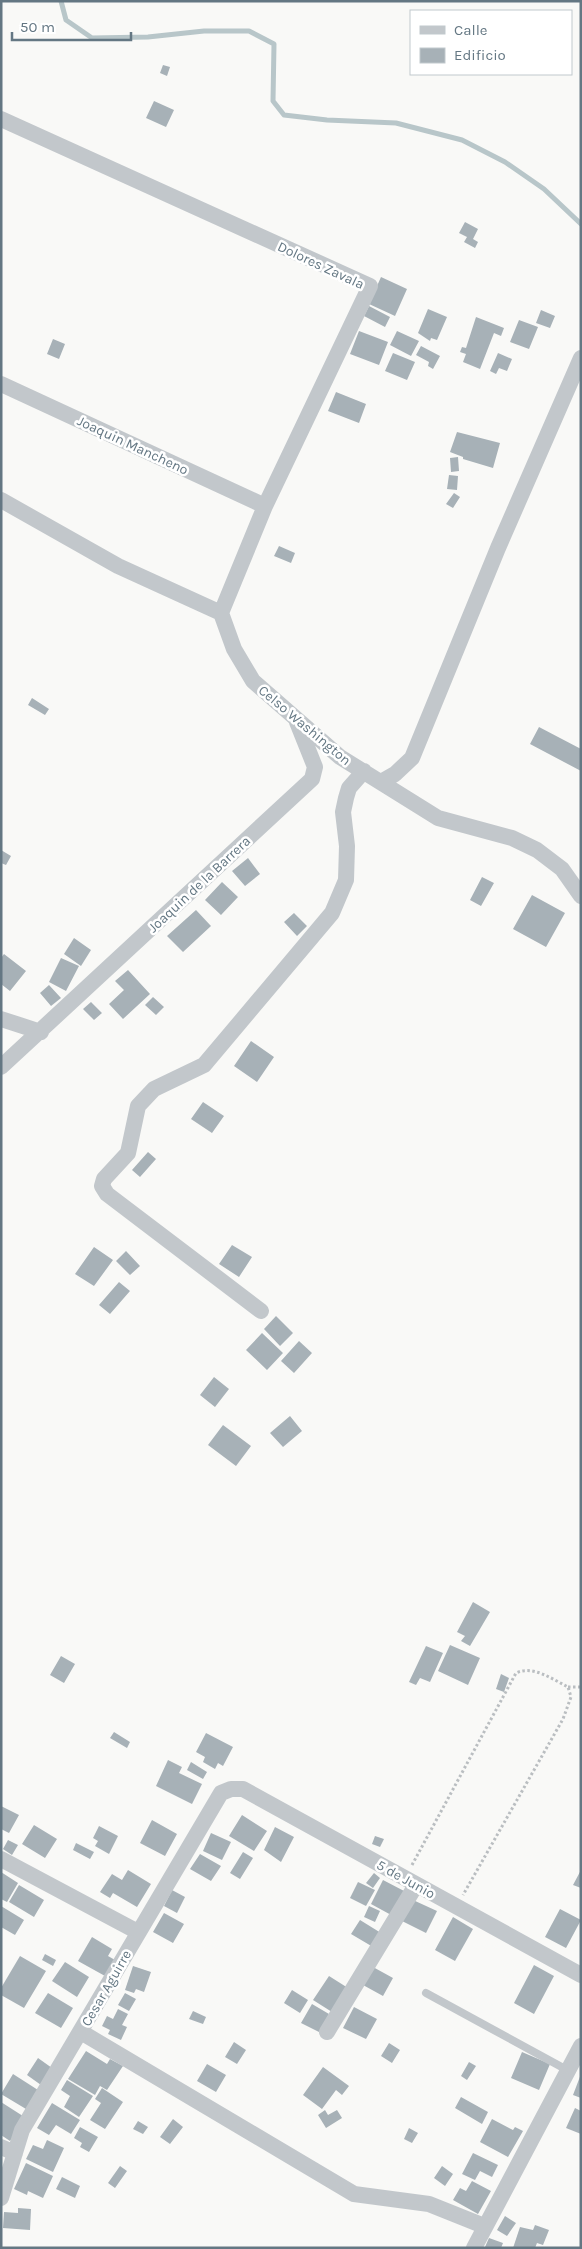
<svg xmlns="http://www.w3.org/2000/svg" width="582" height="2249" viewBox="0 0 582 2249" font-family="Karla,sans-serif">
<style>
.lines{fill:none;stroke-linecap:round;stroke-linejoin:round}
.stream{stroke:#b8c6c9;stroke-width:5}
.building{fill:#a7b1b7}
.path{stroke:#babec1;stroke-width:3;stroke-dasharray:2.5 2.5;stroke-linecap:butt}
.lane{stroke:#c2c7cb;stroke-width:8}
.street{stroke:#c2c7cb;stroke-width:16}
.labels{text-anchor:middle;stroke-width:5;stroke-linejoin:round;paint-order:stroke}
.street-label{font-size:14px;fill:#647783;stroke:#fff}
</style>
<rect width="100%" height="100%" fill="#f9f9f7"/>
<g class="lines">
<path class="stream" d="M61 1 66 20 92 38 148 37 204 31H249L274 44 273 101 284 115 327 120 396 123 462 140 505 162 544 189 581 224"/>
</g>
<path class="building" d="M163 65 170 67 167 76 160 73Z
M154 101 174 110 166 127 146 118Z
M465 222 478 229 473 239 478 242 475 248 464 242 467 237 459 233Z
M381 277 407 289 395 316 369 304Z
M369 306 390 317 385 327 364 316Z
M428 309 447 317 437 340 431 338 430 341 418 333Z
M541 310 555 316 550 328 536 323Z
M476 317 504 328 501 336 494 333 480 369 463 362 466 354 460 352 462 347 466 348Z
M519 320 538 327 529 349 510 342Z
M359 331 388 342 379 365 350 354Z
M397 331 419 341 411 356 390 345Z
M53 339 65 344 59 359 47 354Z
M421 346 440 356 433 369 428 366 429 362 416 355Z
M393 353 415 362 407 380 385 371Z
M498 353 512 359 507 371 499 368 496 374 490 371Z
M336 392 366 404 359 423 328 411Z
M457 432 500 443 493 468 463 459V457L450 452Z
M458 457 459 471 451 472 450 458Z
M449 475 458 476 457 490 447 489Z
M454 493 460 497 453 508 446 504Z
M279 546 295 553 291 563 274 556Z
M32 698 49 709 45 715 28 705Z
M539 727 581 749V771L530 744Z
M1 850 11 856 6 865 1 863Z
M248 858 260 874 245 886 232 871Z
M482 877 494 883 481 906 470 900Z
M222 882 238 897 221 915 205 900Z
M532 895 565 913 546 947 513 929Z
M196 910 211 926 183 952 167 936Z
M294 913 307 926 297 936 284 922Z
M74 938 91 950 81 966 64 954Z
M4 954 26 971 10 991 1 984V958Z
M61 958 79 966 66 991 49 982Z
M128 970 150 994 123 1019 109 1004 124 990 115 981Z
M49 985 61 998 51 1006 40 993Z
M153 997 164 1007 156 1015 145 1005Z
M91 1002 102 1013 94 1020 83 1009Z
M251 1041 274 1057 257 1082 234 1066Z
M203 1102 224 1116 212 1133 191 1119Z
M148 1152 156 1159 140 1177 132 1170Z
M232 1245 252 1257 239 1277 219 1264Z
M94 1247 113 1260 94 1286 75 1274Z
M126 1251 140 1266 130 1275 116 1261Z
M119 1282 130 1291 110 1314 99 1305Z
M276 1316 293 1333 280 1346 264 1329Z
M262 1333 283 1353 267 1370 246 1350Z
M299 1341 312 1353 294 1373 281 1361Z
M214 1377 229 1389 215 1407 200 1395Z
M290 1416 302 1431 283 1447 270 1433Z
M223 1425 251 1446 236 1466 208 1445Z
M473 1602 490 1612 470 1646 461 1641 465 1636 457 1632Z
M450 1645 480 1658 468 1685 438 1671Z
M426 1646 443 1653 430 1682 420 1678 416 1685 409 1682Z
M61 1656 75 1664 64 1683 50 1675Z
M501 1674 509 1678 504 1692 496 1689Z
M114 1732 130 1742 127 1748 110 1738Z
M206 1733 233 1747 223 1766 218 1763 215 1769 203 1762 205 1757 196 1752Z
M168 1760 182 1767 179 1773 202 1784 192 1804 156 1786Z
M191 1762 207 1772 203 1779 187 1770Z
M1 1806 19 1815 9 1833 1 1829Z
M242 1815 267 1831 254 1851 229 1836Z
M152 1820 177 1834 165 1856 140 1843Z
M34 1825 57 1839 45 1858 22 1844Z
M99 1826 118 1836 109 1854 95 1846 98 1841 93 1838Z
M275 1827 294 1837 281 1862 264 1850Z
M211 1833 231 1842 222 1860 203 1851Z
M375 1836 384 1839 380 1847 372 1844Z
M8 1840 18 1845 12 1855 3 1849Z
M76 1843 94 1852 90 1859 73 1850Z
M243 1852 253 1858 240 1879 230 1873Z
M200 1854 221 1866 211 1881 190 1869Z
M128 1870 151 1884 137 1907 113 1893 110 1898 100 1892 112 1874 122 1880Z
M581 1870V1888L573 1885Z
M1 1872 18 1883 7 1902 1 1899Z
M374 1873 380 1878 373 1888 366 1883Z
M383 1880 406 1892 393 1916 371 1904Z
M358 1882 375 1890 366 1906 350 1898Z
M19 1885 44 1900 34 1917 9 1902Z
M172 1890 185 1897 177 1913 164 1906Z
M413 1900 437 1911 426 1933 402 1921Z
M1 1906 24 1920 15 1935 1 1927Z
M369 1906 380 1911 375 1922 364 1917Z
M560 1909 581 1920 566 1948 545 1937Z
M164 1913 184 1924 173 1943 153 1932Z
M453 1917 473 1929 455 1961 435 1950Z
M360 1920 381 1933 373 1947 351 1934Z
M92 1937 112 1949 108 1956 115 1960 105 1976 78 1961Z
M45 1954 56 1960 53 1966 42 1960Z
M20 1956 46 1971 24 2008 1 1995V1988Z
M65 1962 89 1977 77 1997 52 1981Z
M534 1965 554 1976 534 2014 514 2003Z
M133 1966 151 1972 144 1992 136 1989 134 1993 125 1990Z
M373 1967 393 1978 383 1996 363 1985Z
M329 1976 348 1988 332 2012 313 2000Z
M292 1990 308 2000 300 2013 284 2003Z
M48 1993 73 2008 61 2028 35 2013Z
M125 1993 136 1999 129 2011 118 2005Z
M312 2004 329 2014 319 2032 301 2023Z
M354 2007 377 2019 366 2039 343 2028Z
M118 2009 128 2014 122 2025 127 2027 121 2040 108 2034 110 2030 102 2026 107 2016 113 2019Z
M193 2011 206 2017 203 2024 189 2019Z
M234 2042 246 2050 237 2064 225 2057Z
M389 2043 400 2050 392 2063 381 2056Z
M86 2051 107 2064 110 2059 123 2066 107 2090 100 2086 95 2095 68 2079Z
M522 2052 550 2064 539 2090 511 2078Z
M38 2058 52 2068 41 2085 27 2075Z
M469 2062 476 2066 467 2080 461 2076Z
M207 2064 226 2075 216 2092 197 2081Z
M323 2067 349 2086 342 2095 336 2090 322 2109 303 2095Z
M13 2074 38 2090 26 2109 1 2094Z
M581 2074V2098L573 2095Z
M67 2080 93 2096 79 2117 64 2107 70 2096 61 2090Z
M102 2088 123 2102 105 2129 90 2120 101 2103 95 2099Z
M461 2097 488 2112 482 2124 455 2108Z
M1 2102 26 2118 10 2141 1 2135Z
M52 2103 80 2120 71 2134 56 2125 49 2135 37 2128Z
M575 2108 581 2111V2134L566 2128Z
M325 2110 328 2115 337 2110 342 2118 326 2128 318 2115Z
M173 2119 183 2127 170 2144 160 2137Z
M492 2119 513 2130 515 2127 523 2131 508 2157 480 2142Z
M138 2121 148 2127 143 2134 133 2129Z
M80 2127 98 2137 89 2152 80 2147 82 2143 74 2138Z
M409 2128 418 2133 412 2143 404 2139Z
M47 2140 64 2148 53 2172 26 2159 33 2145 43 2149Z
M473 2153 498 2165 492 2177 480 2171 475 2180 462 2174Z
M26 2163 53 2176 43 2198 28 2191 27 2195 14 2189Z
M120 2166 127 2171 115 2188 108 2183Z
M442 2166 453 2174 445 2186 434 2178Z
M62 2177 80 2186 75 2198 56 2189Z
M472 2181 491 2191 478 2214 453 2200 460 2188 466 2191Z
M18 2208 31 2209 30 2230 3 2228 4 2212 18 2213Z
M505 2216 516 2223 507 2236 497 2230Z
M535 2225 549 2230 543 2245 537 2243 535 2248H513L520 2227 533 2230Z
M489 2238 503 2243 501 2248 485 2247Z"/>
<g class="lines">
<path class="path" d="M568 1687H581
M412 1865 516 1673C533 1665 552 1679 568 1687L571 1697 563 1719 463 1895"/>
<path class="lane" d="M426 1993 569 2071"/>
<path class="street" d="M1 119 370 286 265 506 221 613
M1 384 265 506
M1 500 118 566 221 613 234 649 253 681 340 757 438 818 512 838 537 850 562 869 581 896
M381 782 395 774 412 758 498 548 581 358
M1 1019 41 1032
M1 1067 312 779 315 767 297 722
M261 1311 107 1194 102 1186 104 1179 128 1153 138 1106 154 1089 204 1065 332 913 346 880 347 846 343 812 346 798 349 788 364 771
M1 1859 138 1932
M81 2032 354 2194 429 2204 484 2226
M327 2032 416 1885
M1 2147 15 2153
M1 2198 22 2130 221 1793 231 1789H243L581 1975
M474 2248 581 2046"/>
</g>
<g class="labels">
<g class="street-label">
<text transform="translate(321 265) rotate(25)" y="5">Dolores Zavala</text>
<text transform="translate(133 445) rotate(25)" y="5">Joaquin Mancheno</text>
<text transform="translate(305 725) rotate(40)" y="5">Celso Washington</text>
<text transform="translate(199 884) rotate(-43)" y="5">Joaquin de la Barrera</text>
<text transform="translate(406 1879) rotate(29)" y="5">5 de Junio</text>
<text transform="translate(106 1988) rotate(-60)" y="5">Cesar Aguirre</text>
</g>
</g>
<rect width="582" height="2249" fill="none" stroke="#647783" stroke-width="5"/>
<rect x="410" y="10" width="162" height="65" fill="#ffffff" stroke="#c1c9cd"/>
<rect x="420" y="26" width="25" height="8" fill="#c2c7cb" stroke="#c1c9cd"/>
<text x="454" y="35" font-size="15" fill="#647783">Calle</text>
<rect x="420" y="48" width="25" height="15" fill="#a7b1b7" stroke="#c1c9cd"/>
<text x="454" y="60" font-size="15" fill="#647783">Edificio</text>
<path d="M12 32v8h119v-8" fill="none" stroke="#647783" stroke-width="2.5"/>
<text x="20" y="32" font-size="15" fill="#647783" stroke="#ffffff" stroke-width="4" paint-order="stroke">50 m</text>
</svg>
